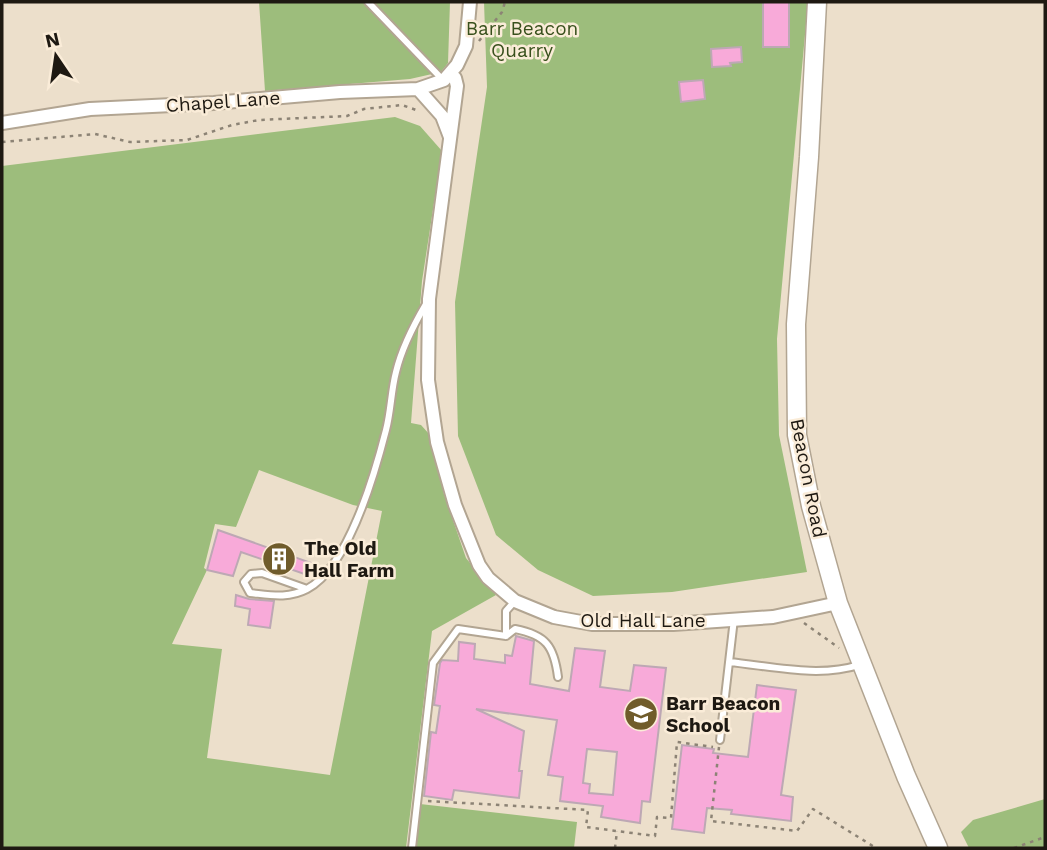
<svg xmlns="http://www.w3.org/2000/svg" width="1047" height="850" viewBox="0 0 1047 850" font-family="'Work Sans',sans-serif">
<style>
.green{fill:#9dbd7c;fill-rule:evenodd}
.building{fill:#f8aad9;stroke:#bda8b4;stroke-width:2;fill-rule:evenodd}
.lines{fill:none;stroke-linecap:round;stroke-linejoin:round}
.lane-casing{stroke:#b2a592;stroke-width:10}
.street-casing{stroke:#b2a592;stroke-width:16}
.secondary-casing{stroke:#b2a592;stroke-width:21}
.path{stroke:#8c8375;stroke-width:2.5;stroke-dasharray:3.5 5;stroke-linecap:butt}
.lane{stroke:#fff;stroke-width:6}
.street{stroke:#fff;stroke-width:12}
.secondary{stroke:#fff;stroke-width:18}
.labels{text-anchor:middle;stroke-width:5;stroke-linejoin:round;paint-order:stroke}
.park-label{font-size:19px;fill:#38501c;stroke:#faecd8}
.street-label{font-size:19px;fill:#1e1912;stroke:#faecd8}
.poi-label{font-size:19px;font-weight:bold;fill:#1e1912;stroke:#faecd8;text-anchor:start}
</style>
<rect width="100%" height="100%" fill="#ecdfcb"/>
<path class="green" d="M259 2H450L448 63 441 72 410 79 265 91Z
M484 2H808L777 339 779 435 807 572 672 592 593 596 538 570 496 535 458 436 455 302 487 87Z
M395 117 420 126 442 151 422 281 411 423 421 425 430 435 444 494 466 558 496 595 432 631 406 848H2V166ZM259 470 353 505 382 511 330 775 207 758 222 649 172 644 207 570 204 568 215 524 236 527Z
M1045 799V848H969L961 832 973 820Z
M420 804 577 822 574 848H415Z"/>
<path class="building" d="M763 2H789V47H763Z
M741 47 742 62 730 63 731 66 712 67 711 49Z
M703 80 705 99 681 102 679 82Z
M218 530 317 565 313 577 241 552 233 576 207 570Z
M236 595 249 599 274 601 270 628 248 625 250 609 235 606Z
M516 636 534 641 530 684 569 691 575 648 605 651 600 687 630 691 634 665 666 668 650 802 642 801 640 823 601 817 603 806 560 801 563 777 548 775 557 720 476 709 524 731 519 771H522L519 798 454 790 452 800 424 796 431 732 436 733 440 706 434 705 440 663 442 660 458 661 459 642 475 644 474 659 505 663V655L512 656ZM587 749 617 752 613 795 589 793 590 784 583 783Z
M757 685 796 690 781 795 793 797 791 821 731 814 732 810 707 808 704 833 672 829 682 745 714 749 713 753 748 757Z"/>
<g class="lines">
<g class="lane-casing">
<path id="lane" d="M368 2 442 79
M307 589 262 573 251 574 244 582 250 593C270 595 288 599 307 589 348 568 375 473 386 430 391 411 391 391 396 372 402 347 413 326 426 304
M506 636 515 629C546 635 554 646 558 677
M729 662C771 666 818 678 859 665
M720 740 734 619
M412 848 433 663 458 629 506 636V611L515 601"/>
</g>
<g class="street-casing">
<path id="street" d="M450 74 455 78 457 86 429 299 428 380 437 442 455 505 479 565 488 578 515 601 554 617 592 624H673L773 617 838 603
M418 89 442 116 450 137
M2 123 90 109 214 103 340 92 418 89 444 80 457 65 466 46 470 2"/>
</g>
<g class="secondary-casing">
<path id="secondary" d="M817 2 809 157 796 324 797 435 811 506 838 603 906 776 938 848"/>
</g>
<path class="path" d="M479 41 502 12 505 2
M2 142 95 134 130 142 187 140 232 125 259 120 347 116 364 109 402 105 419 111
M804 623 839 648
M719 747 711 821 797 831 813 809 876 848
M428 801 588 810 586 827 655 836 657 817 671 818 677 742 713 747
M615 848 617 831
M1014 848 1045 837"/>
<use href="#lane" class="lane"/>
<use href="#street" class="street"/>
<use href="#secondary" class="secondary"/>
</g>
<defs>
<g id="building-disc" transform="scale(1.75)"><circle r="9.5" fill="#705c2b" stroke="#faecd8"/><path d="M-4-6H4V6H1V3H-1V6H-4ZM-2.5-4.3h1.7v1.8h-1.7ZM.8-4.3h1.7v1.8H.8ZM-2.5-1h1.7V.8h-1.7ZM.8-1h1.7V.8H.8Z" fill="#fff"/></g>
<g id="school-disc" transform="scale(1.75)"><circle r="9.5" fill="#705c2b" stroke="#faecd8"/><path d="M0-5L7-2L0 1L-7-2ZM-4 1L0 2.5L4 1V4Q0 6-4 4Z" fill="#fff"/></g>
</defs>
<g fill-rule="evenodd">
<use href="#building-disc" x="279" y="559"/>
<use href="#school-disc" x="641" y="714"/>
</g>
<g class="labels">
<g class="park-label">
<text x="522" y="35">Barr Beacon<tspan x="522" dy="22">Quarry</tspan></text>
</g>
<g class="street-label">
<text transform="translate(223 101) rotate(-4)" y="7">Chapel Lane</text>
<text transform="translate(809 478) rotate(79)" y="7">Beacon Road</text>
<text x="643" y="627">Old Hall Lane</text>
</g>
<g class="poi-label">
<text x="304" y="555">The Old<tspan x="304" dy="22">Hall Farm</tspan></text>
<text x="666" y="710">Barr Beacon<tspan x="666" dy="22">School</tspan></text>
</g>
</g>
<rect width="1047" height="850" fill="none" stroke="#1e1912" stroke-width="7"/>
<g transform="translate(56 56) rotate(347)" stroke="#faecd8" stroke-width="5" paint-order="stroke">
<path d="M0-5L12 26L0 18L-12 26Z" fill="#1e1912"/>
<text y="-10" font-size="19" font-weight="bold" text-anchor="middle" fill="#1e1912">N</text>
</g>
</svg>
